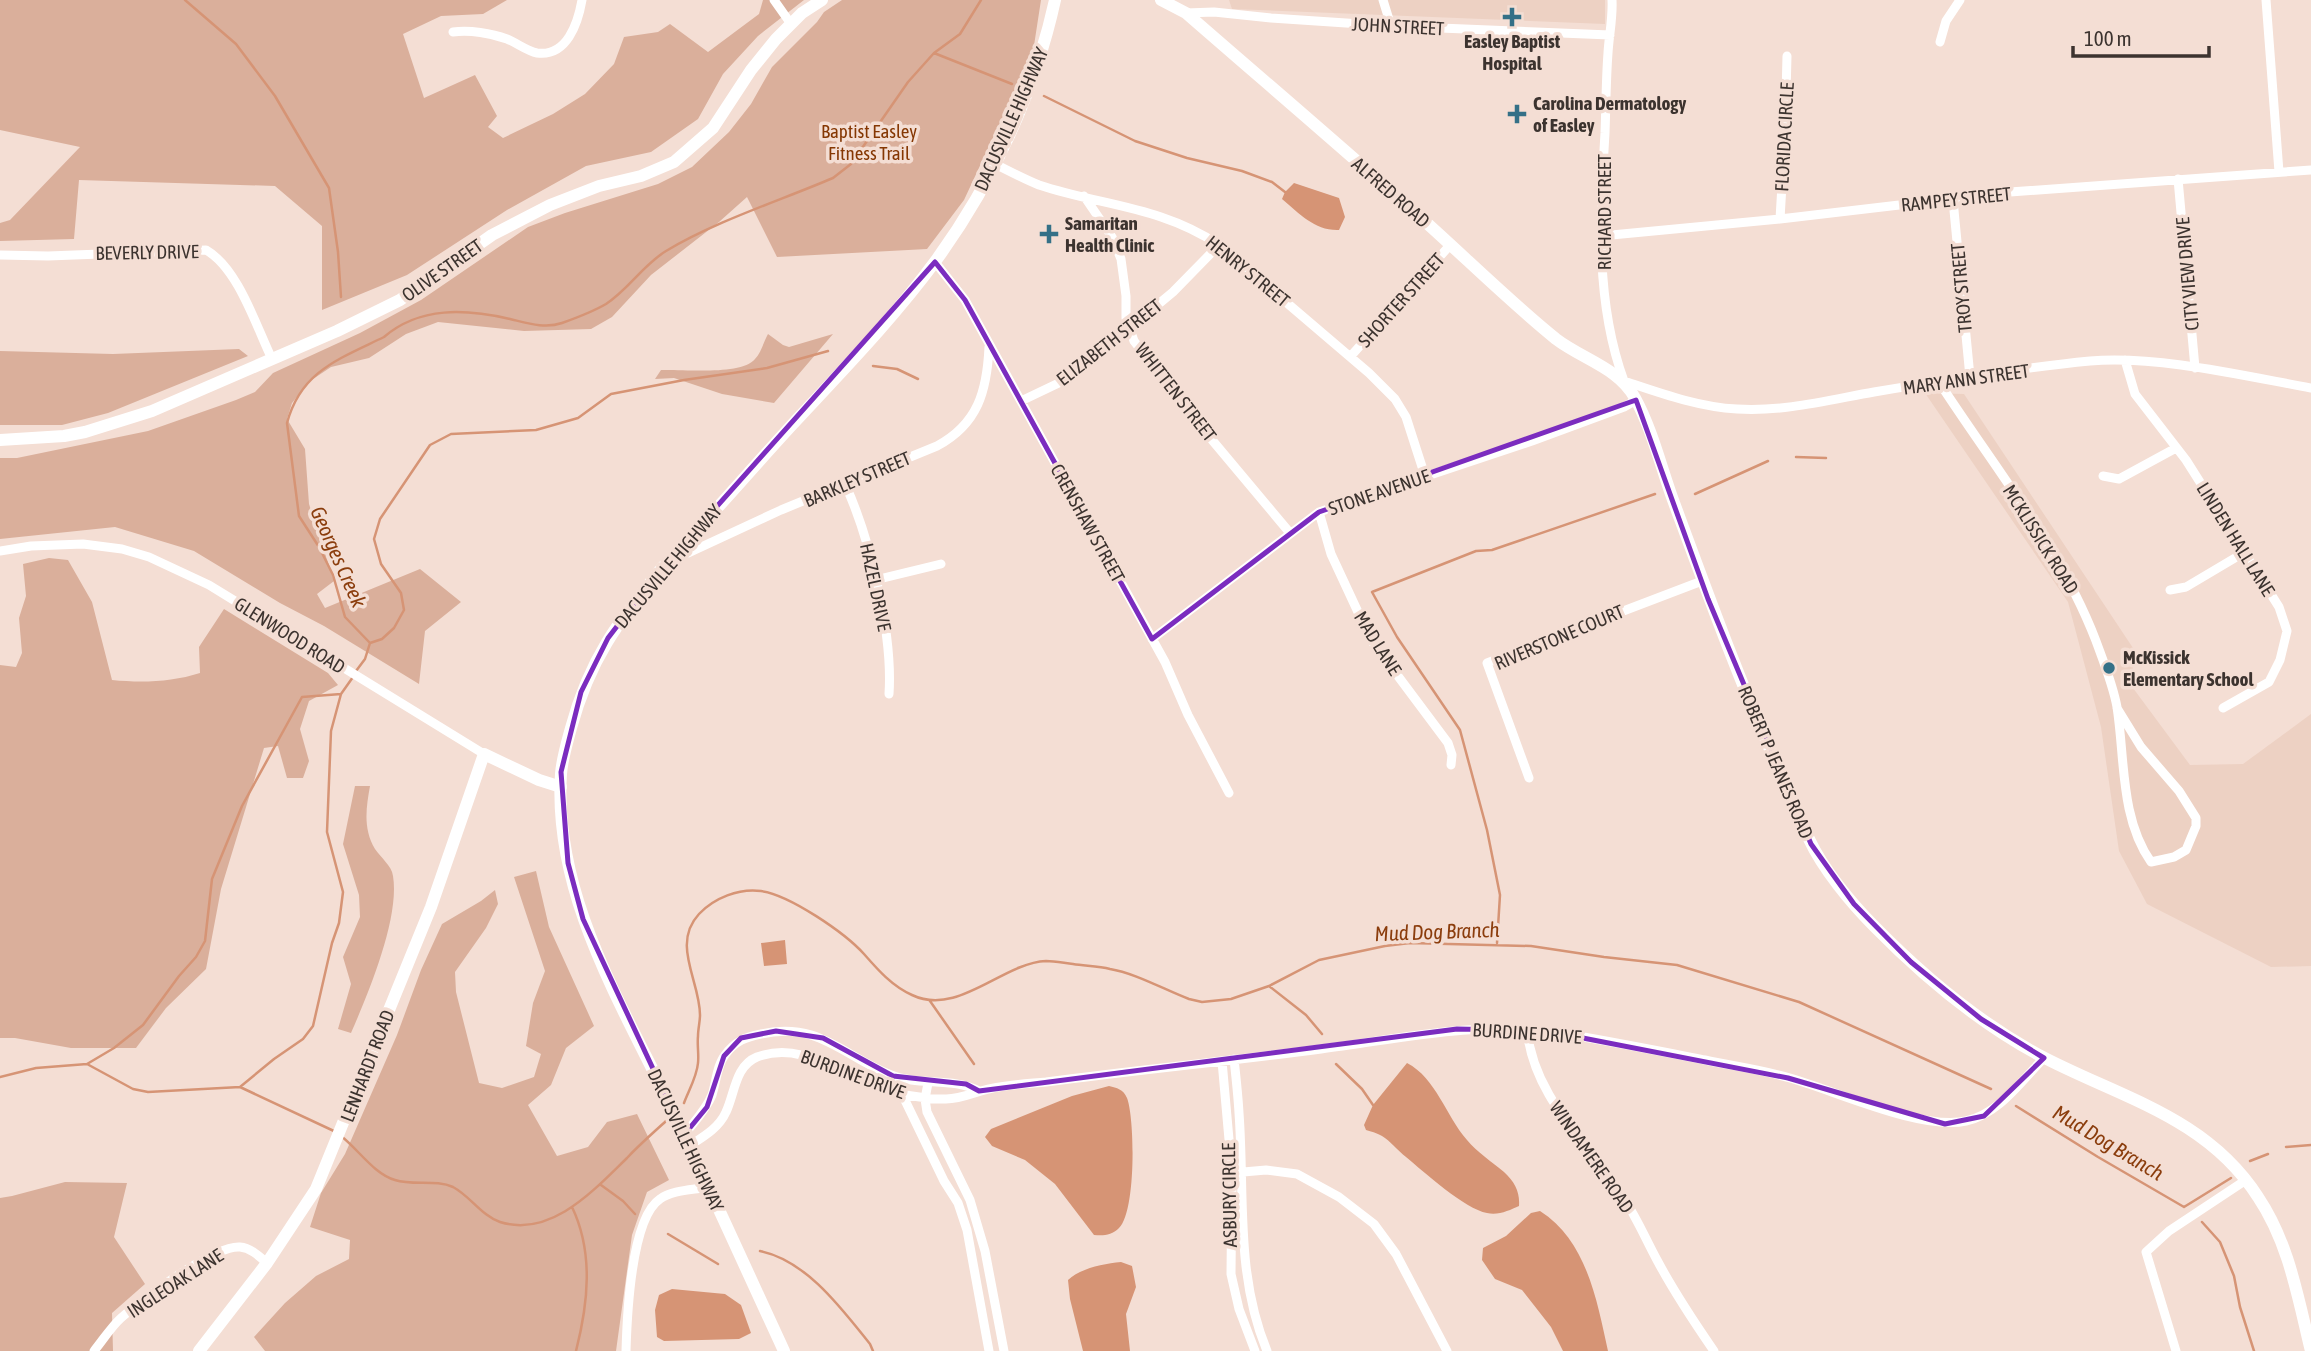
<svg xmlns="http://www.w3.org/2000/svg" width="2311" height="1351" viewBox="0 0 2311 1351" font-family="'Asap Condensed',sans-serif">
<style>
.built{fill:#edd1c3}
.green{fill:#daaf9b}
.water{fill:#d69475}
.lines{fill:none;stroke-linecap:round;stroke-linejoin:round}
.stream{stroke:#d69475;stroke-width:2.5}
.minor{stroke:#fff;stroke-width:9}
.tertiary{stroke:#fff;stroke-width:12}
.secondary{stroke:#fff;stroke-width:12}
.marked{fill:none;stroke:#7b2cbf;stroke-width:5;stroke-linejoin:round}
.poi-dot{fill:#347087;stroke:#f4ded4;stroke-width:2.5}
.labels{text-anchor:middle;stroke-width:7;stroke-linejoin:round;paint-order:stroke}
.street-label{font-size:19px;fill:#3c332f;stroke:#f4ded4}
.poi-label{font-size:19px;font-weight:bold;fill:#3c332f;stroke:#f4ded4;text-anchor:start}
.park-label{font-size:19px;fill:#853703;stroke:#f4ded4}
.water-label{font-size:21px;font-style:italic;fill:#8b3d0d;stroke:#f4ded4}
</style>
<rect width="100%" height="100%" fill="#f4ded4"/>
<path class="built" d="M1229 0H1605V24L1232 9Z
M1925 393 1964 394 2133 648V688L2190 765 2243 764 2311 714V966L2271 967 2147 904 2119 851 2101 727 2068 602Z"/>
<path class="green" d="M0 0H507L483 14 441 16 403 34 424 98 475 75 497 116 488 127 503 138 553 114 585 94 614 64 624 37 658 32 670 24 708 52 759 14 763 0H804L758 36 723 74 698 119 651 152 586 166 507 210 407 275 322 310V226L275 186 79 180 74 239 0 241V223L10 220 80 147 0 130Z
M842 0H1041L1033 52 964 200 927 249 777 257 747 197 719 222 651 275 612 317 591 329 524 331 438 322 406 334 369 358 331 367 310 381 292 403 287 419 305 449 309 504 334 581 317 594 325 608 420 569 461 602 425 631 419 684 324 626 280 603 194 551 115 527 0 539V458H17L148 431 236 400 255 392 273 373 360 333 421 300 528 227 565 213 658 184 692 167 729 132 751 104 772 67 817 22 824 12Z
M768 334 783 345 789 347 833 334 774 403 722 394 674 378 655 379 661 370C682 369 741 376 755 359 761 353 764 341 768 334Z
M239 349 248 356 108 413 62 425H0V351L113 354Z
M49 558 68 560 92 602 112 680C142 683 172 682 200 673L199 647 224 609 328 673 338 685 309 701 300 729 309 761 303 778H287L278 746 264 748 221 889 206 969 166 1008 136 1048H71L15 1038H0V665L16 667 22 653 19 618 26 596 23 564Z
M355 786H370C366 808 363 829 375 849 381 858 392 866 393 876 400 918 368 994 351 1033L338 1029 351 984 343 957 360 917 359 895 343 844Z
M536 871 549 927 594 1026 566 1048 551 1085 528 1105 557 1156 588 1147 607 1122 637 1114 669 1180 647 1192 632 1235 616 1351H265L254 1337 285 1303 316 1276 349 1259 350 1240 310 1227 321 1193 345 1154 397 1035 421 970 442 924 481 901 495 890 498 904 486 928 455 972 456 992 479 1083 502 1088 534 1077 541 1054 526 1046 533 1003 545 971 514 877Z
M65 1182 127 1183 114 1237 145 1284 112 1313 113 1351H0V1198L12 1196Z"/>
<path class="water" d="M1294 183 1339 198 1345 217 1339 230C1315 231 1300 214 1282 199L1285 192Z
M785 940 787 964 764 966 761 943Z
M1407 1063C1436 1078 1446 1116 1467 1140 1477 1152 1492 1162 1504 1172 1515 1182 1520 1192 1519 1206 1510 1210 1498 1216 1487 1213 1465 1209 1424 1172 1406 1157 1389 1143 1389 1136 1366 1130L1364 1125 1373 1105Z
M1109 1086C1117 1088 1123 1089 1127 1098 1135 1119 1136 1212 1119 1228 1112 1235 1104 1236 1094 1235L1055 1184 1025 1160 992 1146 985 1137 991 1129 1072 1096Z
M1540 1211C1587 1241 1597 1301 1608 1351H1563L1551 1327 1522 1290 1495 1279 1482 1260 1483 1248 1506 1236 1531 1213Z
M1121 1262 1132 1266 1136 1287 1126 1314 1130 1351H1083L1070 1299 1068 1280C1081 1268 1103 1264 1121 1262Z
M672 1289 725 1294 741 1305 751 1333 739 1339 664 1341 657 1337 655 1310 659 1295Z"/>
<g class="lines">
<path class="stream" d="M185 0 236 44 275 96 329 188 338 252 341 297
M934 53 1012 84
M1044 96 1135 141 1187 158 1242 171 1272 182 1285 192
M873 366 897 369 918 379
M1796 457 1826 458
M1695 494 1768 461
M370 643 345 617 333 575 319 547 299 516 287 423C301 371 339 359 384 337 420 306 466 309 510 319 527 323 545 329 562 323 576 318 594 311 606 304 629 289 643 265 666 251 716 221 779 201 833 178L851 164 908 82 934 53 960 34 981 0
M370 643 382 639 394 628 404 610 401 593 381 564 374 539 380 519 430 445 451 434 536 430 578 418 611 394 684 380 767 368 828 351
M356 671 365 659 370 643
M1497 943 1500 895 1487 830 1460 730 1397 637 1372 592 1476 551 1492 550 1655 494
M1269 986 1306 1015 1322 1034
M930 1001 974 1064
M87 1064 133 1089 148 1092 240 1087 336 1132
M1336 1064 1362 1089 1373 1105
M0 1077 36 1068 87 1064 114 1048 143 1025 179 976 196 957 205 941 212 879 242 806 302 697 341 694
M240 1087 274 1059 303 1039 313 1026 332 943 339 923 343 892 327 832 331 731 341 694 353 677
M684 1103C689 1090 697 1076 698 1063 699 1054 697 1045 698 1036 698 1029 700 1022 700 1015 700 981 671 944 699 914 714 898 739 888 761 891 790 895 845 933 864 954 878 970 892 986 912 995 958 1017 1002 963 1046 961 1055 961 1064 963 1073 964 1085 966 1098 966 1110 969 1135 973 1165 990 1189 999L1202 1002 1231 999 1269 986 1319 960 1385 946 1410 943 1531 946 1604 957 1677 965 1799 1002 1991 1089
M2016 1106 2098 1157 2184 1207 2231 1178
M341 1136C358 1149 374 1174 395 1180 413 1186 436 1179 453 1187 470 1196 482 1216 500 1222 551 1238 594 1190 627 1158 639 1145 653 1133 666 1121
M2286 1147 2311 1145
M2250 1161 2268 1154
M601 1185 623 1201 635 1214
M572 1207C594 1253 588 1304 576 1351
M2202 1222 2220 1242 2234 1276 2240 1307 2254 1351
M668 1234 718 1264
M760 1251C806 1260 842 1309 870 1344L873 1351"/>
<path class="minor" d="M774 0 791 24
M1383 0 1391 26
M1612 0C1613 18 1609 35 1608 53 1606 79 1606 106 1605 133 1600 215 1595 302 1624 381 1660 393 1698 407 1737 409 1783 412 1829 400 1874 392 1945 380 2018 368 2090 361 2156 355 2245 376 2311 388
M2266 0 2279 172
M1186 13 1214 12 1271 18 1391 26 1610 35
M453 32C470 30 491 33 507 39 517 43 527 51 537 53 567 57 578 23 582 0
M1940 42 1946 21 1960 0
M995 164C1009 171 1024 179 1039 185 1102 206 1161 206 1219 245L1369 373 1395 399 1406 417 1425 476
M2178 179 2195 368
M1084 196 1112 237 1121 259 1126 296V318L1134 341 1197 422 1290 533
M1953 200 1970 377
M1780 219 1785 133 1787 56
M1601 236 1780 219 2010 192 2311 170
M0 255 48 256 206 250C238 268 256 326 272 359
M935 262 965 300 1165 662 1188 715 1229 793
M1350 357 1451 244
M2125 360 2135 394 2186 460 2279 607 2287 631 2280 660 2269 682 2223 708
M1939 382C1994 467 2060 547 2096 641 2104 663 2113 685 2117 707 2125 758 2120 818 2151 862L2174 857 2186 850 2196 826V818L2179 791 2141 747 2117 708
M1021 401 1065 380 1079 370 1173 292 1219 245
M2103 476 2119 479 2176 448
M845 484C870 538 893 634 889 694
M1319 512 1331 554 1371 640 1448 743 1452 755 1451 765
M0 551 31 546 83 544 122 549 149 557 209 585 484 754
M671 561 781 510 937 446C978 424 987 391 989 347
M875 580 941 564
M2170 590 2186 587 2245 552
M1152 639 1319 512 1532 441 1624 407 1636 400
M1529 778 1487 663 1702 581
M1527 1030C1534 1099 1589 1143 1624 1199 1637 1218 1646 1240 1657 1260 1674 1292 1694 1322 1714 1351
M1234 1059C1236 1077 1238 1095 1239 1113 1245 1194 1235 1274 1267 1351
M1222 1061 1232 1173 1231 1274 1239 1309 1255 1351
M928 1083 925 1099 927 1112 970 1200 985 1251 1004 1351
M901 1092 944 1181 958 1203 967 1230 989 1351
M684 1135C694 1122 706 1110 712 1095 716 1083 717 1065 725 1055 735 1041 746 1037 761 1034 819 1021 843 1056 891 1075 919 1086 953 1077 979 1091
M689 1146C703 1137 719 1128 726 1112 735 1093 735 1066 757 1057 801 1041 835 1072 874 1086 896 1094 922 1099 946 1099 959 1099 968 1095 981 1091 1001 1085 1025 1084 1046 1082 1138 1070 1230 1061 1321 1049 1399 1039 1475 1021 1554 1032 1604 1040 1654 1050 1705 1060 1733 1066 1763 1070 1790 1078 1836 1091 1922 1131 1966 1121 1999 1114 2021 1081 2044 1058
M1232 1173 1266 1170 1297 1174 1339 1197 1374 1224 1396 1254 1447 1351
M94 1351C103 1340 111 1327 121 1318 141 1300 214 1245 240 1247 251 1248 259 1256 267 1263
M626 1351C627 1317 631 1218 660 1199 672 1190 693 1190 708 1187
M2176 1351 2146 1252 2169 1231 2246 1180"/>
<path class="tertiary" d="M1161 0 1186 13C1264 81 1343 148 1420 217 1465 257 1509 301 1556 339 1582 359 1619 368 1635 398 1652 429 1661 467 1673 500 1707 592 1740 683 1780 772 1790 794 1798 817 1809 839 1823 869 1851 903 1874 926 1923 976 1978 1022 2039 1055 2118 1097 2206 1116 2258 1197 2289 1243 2298 1298 2311 1351
M0 440 64 436 85 432 152 411 337 331 400 300 492 235 550 205 599 186 641 176 674 162 713 128 751 70 776 39 802 13 822 0
M199 1351 267 1263 316 1189 431 907 484 754 539 780 561 787"/>
<path class="secondary" d="M784 1351C747 1271 711 1191 673 1111 623 1006 553 896 561 774 562 759 567 743 571 728 590 658 617 624 661 569 705 523 747 474 790 427 840 373 893 319 937 259 992 183 1035 92 1055 0"/>
</g>
<path class="marked" d="M935 262 965 300 1152 639 1319 512 1636 400 1708 599 1811 844 1854 904 1911 962 1981 1019 2044 1058 1984 1116 1945 1124 1788 1078 1547 1031 1457 1029 979 1091 966 1084 893 1076 823 1038 776 1031 741 1038 724 1056 707 1107 684 1135 583 919 568 863 561 772 581 692 608 638 661 569Z"/>
<g class="poi-dot">
<path d="M1508.5 6.5h7v7h7v7h-7v7h-7v-7h-7v-7h7z"/>
<path d="M1513.5 103.5h7v7h7v7h-7v7h-7v-7h-7v-7h7z"/>
<path d="M1045.5 223.5h7v7h7v7h-7v7h-7v-7h-7v-7h7z"/>
<circle cx="2109" cy="668" r="7"/>
</g>
<g class="labels">
<g class="street-label">
<text transform="translate(1398 26) rotate(3)" y="7">JOHN STREET</text>
<text transform="translate(1011 119) rotate(-66)" y="7">DACUSVILLE HIGHWAY</text>
<text transform="translate(1784 137) rotate(-87)" y="7">FLORIDA CIRCLE</text>
<text transform="translate(1391 192) rotate(41)" y="7">ALFRED ROAD</text>
<text transform="translate(1956 199) rotate(-6)" y="7">RAMPEY STREET</text>
<text transform="translate(1604 212) rotate(-90)" y="7">RICHARD STREET</text>
<text transform="translate(147 252) rotate(-1)" y="7">BEVERLY DRIVE</text>
<text transform="translate(442 270) rotate(-35)" y="7">OLIVE STREET</text>
<text transform="translate(1248 271) rotate(39)" y="7">HENRY STREET</text>
<text transform="translate(2187 274) rotate(-95)" y="7">CITY VIEW DRIVE</text>
<text transform="translate(1961 288) rotate(-95)" y="7">TROY STREET</text>
<text transform="translate(1401 300) rotate(-48)" y="7">SHORTER STREET</text>
<text transform="translate(1109 342) rotate(-38)" y="7">ELIZABETH STREET</text>
<text transform="translate(1966 379) rotate(-8)" y="7">MARY ANN STREET</text>
<text transform="translate(1176 392) rotate(52)" y="7">WHITTEN STREET</text>
<text transform="translate(857 479) rotate(-23)" y="7">BARKLEY STREET</text>
<text transform="translate(1379 492) rotate(-19)" y="7">STONE AVENUE</text>
<text transform="translate(1088 523) rotate(61)" y="7">CRENSHAW STREET</text>
<text transform="translate(2041 539) rotate(58)" y="7">MCKLISSICK ROAD</text>
<text transform="translate(2236 539) rotate(58)" y="7">LINDEN HALL LANE</text>
<text transform="translate(668 566) rotate(-50)" y="7">DACUSVILLE HIGHWAY</text>
<text transform="translate(876 587) rotate(78)" y="7">HAZEL DRIVE</text>
<text transform="translate(290 635) rotate(32)" y="7">GLENWOOD ROAD</text>
<text transform="translate(1559 637) rotate(-23)" y="7">RIVERSTONE COURT</text>
<text transform="translate(1378 643) rotate(58)" y="7">MAD LANE</text>
<text transform="translate(1776 762) rotate(67)" y="7">ROBERT P JEANES ROAD</text>
<text transform="translate(1527 1033) rotate(4)" y="7">BURDINE DRIVE</text>
<text transform="translate(367 1066) rotate(-69)" y="7">LENHARDT ROAD</text>
<text transform="translate(853 1074) rotate(20)" y="7">BURDINE DRIVE</text>
<text transform="translate(686 1140) rotate(65)" y="7">DACUSVILLE HIGHWAY</text>
<text transform="translate(1592 1157) rotate(55)" y="7">WINDAMERE ROAD</text>
<text transform="translate(1229 1195) rotate(-91)" y="7">ASBURY CIRCLE</text>
<text transform="translate(175 1283) rotate(-33)" y="7">INGLEOAK LANE</text>
</g>
<g class="poi-label">
<text x="1512" y="48" text-anchor="middle">Easley Baptist<tspan x="1512" dy="22">Hospital</tspan></text>
<text x="1533" y="110">Carolina Dermatology<tspan x="1533" dy="22">of Easley</tspan></text>
<text x="1065" y="230">Samaritan<tspan x="1065" dy="22">Health Clinic</tspan></text>
<text x="2123" y="664">McKissick<tspan x="2123" dy="22">Elementary School</tspan></text>
</g>
<g class="park-label">
<text x="869" y="138">Baptist Easley<tspan x="869" dy="22">Fitness Trail</tspan></text>
</g>
<g class="water-label">
<text transform="translate(338 557) rotate(66)" y="7">Georges Creek</text>
<text transform="translate(1437 932) rotate(-2)" y="7">Mud Dog Branch</text>
<text transform="translate(2108 1143) rotate(31)" y="7">Mud Dog Branch</text>
</g>
</g>
<path d="M2073 46v10h136v-10" fill="none" stroke="#3c332f" stroke-width="3.5"/>
<text x="2084" y="46" font-size="21" fill="#3c332f" stroke="#f4ded4" stroke-width="5" paint-order="stroke">100 m</text>
</svg>
